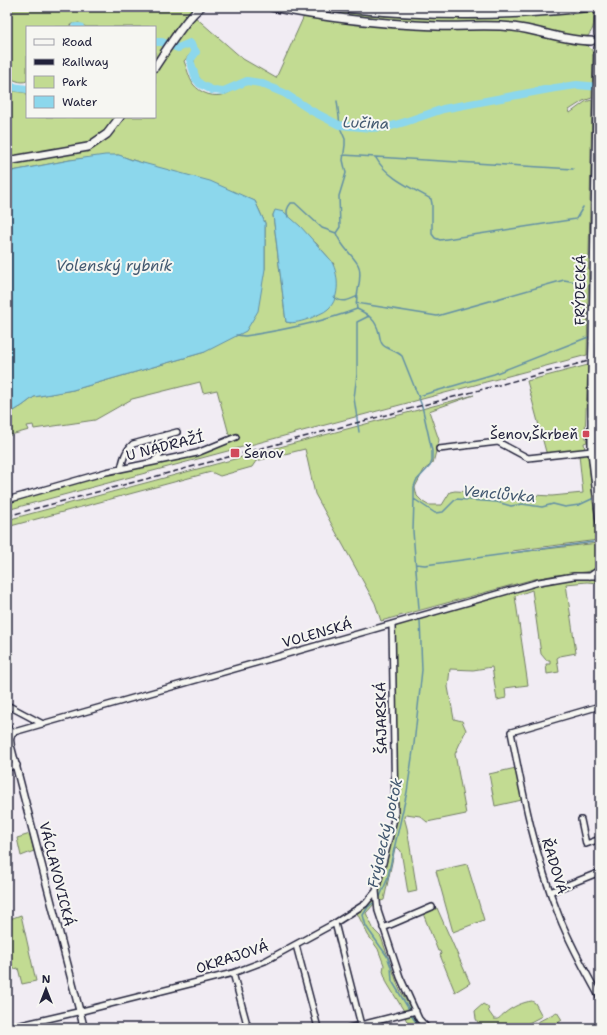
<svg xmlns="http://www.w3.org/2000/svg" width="607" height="1035" viewBox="0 0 607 1035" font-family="'Shantell Sans',sans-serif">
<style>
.green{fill:#c2db92;stroke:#727e66;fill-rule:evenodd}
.water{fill:#8cd7ec;stroke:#628fa5}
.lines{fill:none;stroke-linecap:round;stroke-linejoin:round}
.stream{stroke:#628fa5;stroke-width:1.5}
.river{stroke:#8cd7ec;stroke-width:8}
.minor-casing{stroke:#22223b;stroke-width:8}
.tertiary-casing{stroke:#22223b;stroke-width:9}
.secondary-casing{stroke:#22223b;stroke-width:10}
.trunk-casing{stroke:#22223b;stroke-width:11}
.minor{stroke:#f6f6f2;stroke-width:5}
.tertiary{stroke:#f6f6f2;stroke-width:6}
.secondary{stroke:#f6f6f2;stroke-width:7}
.trunk{stroke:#f6f6f2;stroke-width:8}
.rail{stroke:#22223b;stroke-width:1.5;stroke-dasharray:6 3;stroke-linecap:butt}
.secondary-bridge-casing{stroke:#22223b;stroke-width:10;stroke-linecap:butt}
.secondary-bridge{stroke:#f6f6f2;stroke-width:7}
.poi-dot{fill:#d1495b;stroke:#f6f6f2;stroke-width:1.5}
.labels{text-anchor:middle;stroke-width:4;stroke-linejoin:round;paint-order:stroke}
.street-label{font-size:14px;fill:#22223b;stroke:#f6f6f2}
.poi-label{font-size:14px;fill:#22223b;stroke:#f6f6f2;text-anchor:end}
.water-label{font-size:15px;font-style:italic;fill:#425870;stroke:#f6f6f2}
</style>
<rect width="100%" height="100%" fill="#f1ecf3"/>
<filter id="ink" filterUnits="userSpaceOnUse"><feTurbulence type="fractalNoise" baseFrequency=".025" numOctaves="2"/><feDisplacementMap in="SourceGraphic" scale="8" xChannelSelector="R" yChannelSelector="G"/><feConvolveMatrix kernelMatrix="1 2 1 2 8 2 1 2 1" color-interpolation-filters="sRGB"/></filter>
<g filter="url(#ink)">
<path class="green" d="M7 7H196L187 16 155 62V43H160L161 42 155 41V27H86L79 23 73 24 68 27H27V81C20 84 14 79 7 78Z
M282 7H308L387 16 474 19 558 14 594 10C593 22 596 27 587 37L580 38 474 23 387 21Z
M194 16 243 59 276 78 304 16 510 29 585 44C591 48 593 50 593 57L592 98 583 101 569 110 570 113 585 102 592 100 587 355 7 510V502L88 480 103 474 185 458 230 438 217 390 203 393 200 382 132 399 95 420 34 429 33 425 27 426 29 430 7 436V415L22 406 34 397 73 390 205 352 265 269V223L255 201 118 155 70 160 7 172V164L92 149 113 132 123 117H155V72L171 49 179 51 190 46 192 52 184 61C187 68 189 78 193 84 201 94 214 98 226 94 233 91 240 85 249 84 259 83 271 91 281 95L283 90C272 86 262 79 251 79 241 79 233 86 225 88 205 93 194 75 194 59L198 53 197 49 190 39C186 44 180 47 173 45ZM275 211 316 243 334 264 291 323 286 322 273 215Z
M7 90 27 93V117H117L107 131 85 145 7 158Z
M600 219V348L596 350 598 225Z
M600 362V406L596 403V363Z
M588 365 585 434 587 442 584 443 585 450 549 453 546 452 527 381Z
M474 395 429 411 439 440 433 463 424 470 415 487 417 496 423 502 428 505H442L450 492 455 491 552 496 583 493 579 455 586 454 588 456 598 540 512 551 511 553 598 543 600 559 597 567 593 570 585 572 556 575 534 579 381 621 375 603 315 494 305 449 256 461 252 467 220 476 211 472 7 527V525L12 523 7 524V520Z
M590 578 600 580V592L598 583 587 582 566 584 576 653 560 656 557 658 559 672 547 674 546 664H550V660H546L541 654 532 590 515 596 528 685 505 688 506 698 497 700 492 667 473 670 450 669 448 687 454 719 462 721 466 730 455 754 466 814 427 822 420 816 406 814 404 817 407 828 417 891 408 893 401 851 397 847 395 848 384 900 378 902V891L396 815 395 628 397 626 429 615 544 584 567 580Z
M516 768 522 800 495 806 489 774Z
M30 834 34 851 21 856 17 838Z
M467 864 484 920 453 932 436 871Z
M374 900 375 903 366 913 374 930 381 937 399 988 410 1007 408 1011 410 1016 418 1018 425 1028H411L404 1016V1011L387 983 383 971 384 965 378 949 368 935 357 913Z
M437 908 470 983 455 992 440 955 441 954 440 951H438L424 916V913Z
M21 915 36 981 22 984 18 968 7 971V920Z
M532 1001 535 1003 542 1016 519 1028H481L476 1019 475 1011 483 1004 488 1007 489 1012 494 1019C500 1020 500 1016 505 1013 512 1007 523 1002 532 1001Z
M557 1012 562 1020 555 1025 556 1028H526Z"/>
<path class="water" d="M105 155H119L132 160 210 181 255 201 265 223V269L258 311 246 331 205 352 73 390 34 397 22 406 7 415V172L70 160Z
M275 210 284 212 300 226 330 259C339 272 341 298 328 309 324 313 316 315 311 318 303 321 294 324 286 322L273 215Z"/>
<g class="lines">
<path class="stream" d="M337 101 340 125
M339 125 345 139V145L343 160 346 173 339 196 340 227 336 233C340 246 357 259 359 267 363 281 354 295 357 309 368 314 376 320 379 333 380 337 380 342 383 345 388 350 396 350 402 356L422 406 432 451V461L430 466 416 481 414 487V499L435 513 443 512 456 499 497 502 511 506 522 504 542 507 553 504 565 507 579 505 594 498
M343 155 573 169
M376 158C387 178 412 188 431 199L432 204V234L435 238 440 240 576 219 583 207
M288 217C286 211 287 208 291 203H295L322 228 336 233
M334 297C342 304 349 300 358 296
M356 303 437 316 564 280 576 282
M596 334 600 332
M236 335 245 336C284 330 320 323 357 309
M419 396 494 374 591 336
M359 432 354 398 357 374V322L369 316
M414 499 413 531 419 609
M416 564 425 565 593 542
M379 899 387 880 407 792 414 744 422 670 420 620
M376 901 368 907 363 915 366 926 370 932 387 956 391 967 392 981 410 1011
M411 1015 420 1028"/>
<path class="river" d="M76 27H80
M155 42H162L178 48 190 43 196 52 190 60 196 79 200 84 212 90 224 91 247 81 260 83 284 93 312 111 339 125 371 128 388 127 405 122 443 109 555 88 577 85 600 87
M7 84 13 87 27 89"/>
<g class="minor-casing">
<path id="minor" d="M591 417 600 416
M439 449 498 442 528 458 592 451
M153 462C162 454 166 448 165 435
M121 469C123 459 125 451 133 444L177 432
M7 500 106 472 197 453 236 437
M590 576 600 569
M392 624 395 815 376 891 378 911 400 977 419 1019 427 1028
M7 705 43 724
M600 706 511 732C523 794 535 857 559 916 570 944 585 971 600 998
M11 735 14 732 539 582 574 576H600
M7 768 17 765
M581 820 586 844 600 839
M550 892 600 872
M335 923 361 1025
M383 928 432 907
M296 945 318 1028
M233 973 248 1028
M8 1028 82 1011 233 973 265 961 335 923 365 904 376 891
M349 1028 416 1011"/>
</g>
<g class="tertiary-casing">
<path id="tertiary" d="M7 726 11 735 10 740 11 747 84 1028"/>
</g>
<g class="secondary-casing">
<path id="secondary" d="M272 7C326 18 381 24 437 26 463 27 488 24 513 27 539 30 565 41 591 41
M598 34 599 7
M155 67C165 52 187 16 201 7
M7 161 88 147 107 134 120 117
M593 342 598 48
M592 374V451L600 522"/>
</g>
<g class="trunk-casing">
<path id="trunk" d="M338 7C422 16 504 17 587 7"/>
</g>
<use href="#minor" class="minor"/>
<use href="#tertiary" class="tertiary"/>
<use href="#secondary" class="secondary"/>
<use href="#trunk" class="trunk"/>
<path class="rail" d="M7 516 600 358"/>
<g class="secondary-bridge-casing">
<path id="secondary-bridge" d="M592 374 593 342"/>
</g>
<use href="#secondary-bridge" class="secondary-bridge"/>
</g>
</g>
<g class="poi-dot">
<rect x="582" y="430" width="8" height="8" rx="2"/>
<rect x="230" y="448" width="10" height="10" rx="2"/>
</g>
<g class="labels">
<g class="street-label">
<text transform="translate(580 290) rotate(-89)" y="5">FRÝDECKÁ</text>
<text transform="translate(165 446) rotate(-14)" y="5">U NÁDRAŽÍ</text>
<text transform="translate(317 633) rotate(-16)" y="5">VOLENSKÁ</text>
<text transform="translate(381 718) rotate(-91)" y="5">ŠAJARSKÁ</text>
<text transform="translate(555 866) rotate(73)" y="5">ŘADOVÁ</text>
<text transform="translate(57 874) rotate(76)" y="5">VÁCLAVOVICKÁ</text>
<text transform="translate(232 957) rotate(-18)" y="5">OKRAJOVÁ</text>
</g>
<g class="poi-label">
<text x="578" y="439">Šenov,Škrbeň</text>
<text x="244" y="458" text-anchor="start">Šenov</text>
</g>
<g class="water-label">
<text transform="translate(366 123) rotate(2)" y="5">Lučina</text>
<text x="114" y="271">Volenský rybník</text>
<text transform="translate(499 494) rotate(5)" y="5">Venclůvka</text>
<text transform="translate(385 833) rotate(-77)" y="5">Frýdecký potok</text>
</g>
</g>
<rect width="607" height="1035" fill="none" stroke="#f6f6f2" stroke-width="24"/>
<rect x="12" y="12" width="583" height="1011" fill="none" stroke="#22223b" stroke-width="1.5" filter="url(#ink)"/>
<rect x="26" y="26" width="130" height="92" fill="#f6f6f2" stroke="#a1a1a9"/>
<rect x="34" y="39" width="20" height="6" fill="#f6f6f2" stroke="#a1a1a9"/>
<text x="62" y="46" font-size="12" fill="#22223b">Road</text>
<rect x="34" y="59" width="20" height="6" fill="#22223b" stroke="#a1a1a9"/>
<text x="62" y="66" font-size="12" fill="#22223b">Railway</text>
<rect x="34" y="76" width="20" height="12" fill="#c2db92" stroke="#a1a1a9"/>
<text x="62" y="86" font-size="12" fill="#22223b">Park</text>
<rect x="34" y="96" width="20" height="12" fill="#8cd7ec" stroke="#a1a1a9"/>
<text x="62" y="106" font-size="12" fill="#22223b">Water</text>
<g transform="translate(46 989)" stroke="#f6f6f2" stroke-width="3" paint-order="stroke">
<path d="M0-3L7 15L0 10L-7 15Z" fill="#22223b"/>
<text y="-6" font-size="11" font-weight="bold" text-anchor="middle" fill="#22223b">N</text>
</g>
</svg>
